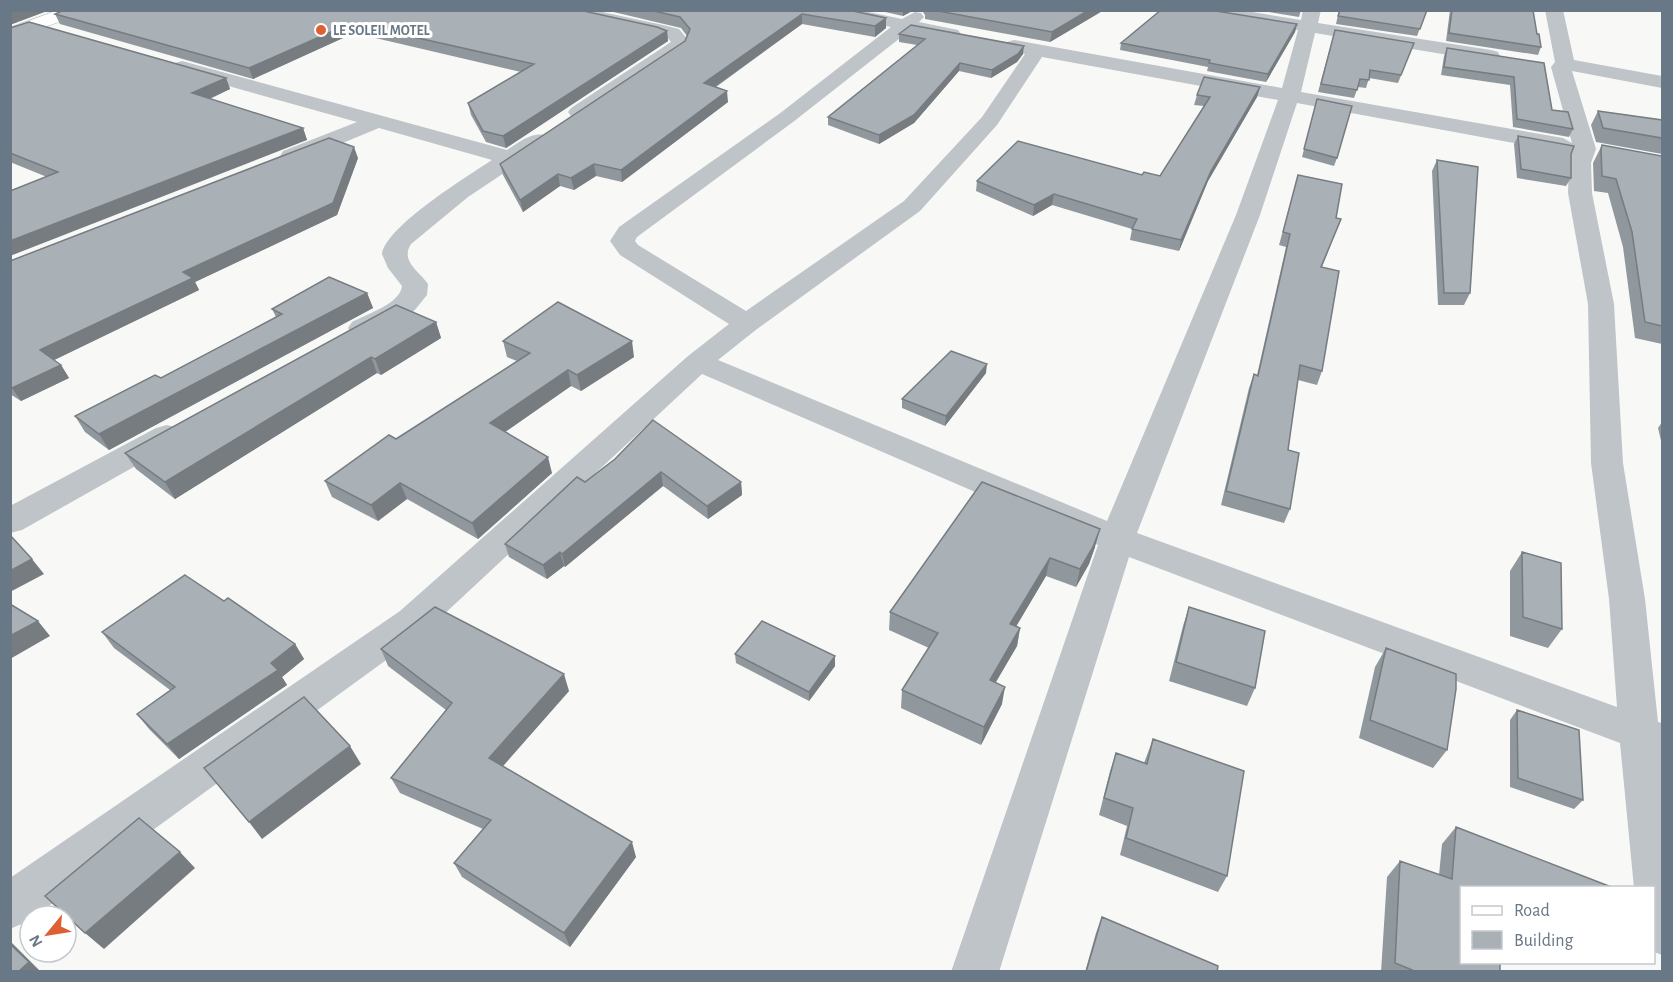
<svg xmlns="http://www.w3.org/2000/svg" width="1673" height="982" viewBox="0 0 1673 982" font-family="'Alegreya Sans',sans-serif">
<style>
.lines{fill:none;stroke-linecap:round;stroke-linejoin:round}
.primary-casing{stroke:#b3b8bc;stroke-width:1}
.street{fill:#bfc4c8;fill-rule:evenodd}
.primary{fill:#fff;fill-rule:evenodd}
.wall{fill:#91989d}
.shaded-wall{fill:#767c80}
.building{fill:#a9b1b7;stroke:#767c80;stroke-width:1.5}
.poi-dot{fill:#dd6032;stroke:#fff;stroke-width:2}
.labels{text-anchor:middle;stroke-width:6;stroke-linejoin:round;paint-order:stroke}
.far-poi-label{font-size:14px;font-weight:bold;fill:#697886;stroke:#fff;text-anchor:start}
</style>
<rect width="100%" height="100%" fill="#f8f9f6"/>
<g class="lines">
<g class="primary-casing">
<path id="primary" d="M58 10H84L82 14 10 39V28Z"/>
</g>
<path class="street" d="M556 10H593L663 25 679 29 689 41 685 50 585 116 578 118 571 116 568 112 571 108 671 42 667 37 659 35 564 15Z
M822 10H859L902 19 915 12 921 13 924 17 919 22 958 30 961 34 958 38 952 39 909 31 793 122 637 237 635 241 638 245 746 311 904 201 982 117 1025 54 1007 50 1005 46 1007 42 1014 40 1282 88 1298 30 1204 15 1196 10H1240L1301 20 1303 10H1321L1318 23 1491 50 1498 52 1500 56 1498 60 1491 62 1315 33 1301 92 1563 138 1572 143 1551 67 1555 62 1545 10H1563L1574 60 1662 76V88L1572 71 1596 149 1591 163 1592 193 1614 304 1623 463 1645 599 1658 722 1662 723V955L1654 952V888H1634L1620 743 1129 557 999 972H951L1098 545 702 374 426 631 35 916H30L26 922 10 929V878L400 611 688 356 729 324 620 255 610 241 619 227 779 114 891 27 830 15ZM1042 57 1278 100 1236 215 1107 521 718 360 757 329 920 211 997 125ZM1297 103 1563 152 1571 150 1573 146 1569 163 1568 193 1588 304 1591 463 1609 599 1617 707 1137 533 1260 215Z
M182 61 507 150C519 142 531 132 546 135L549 140 546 145 468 197 411 244C400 261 419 271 428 284L427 295 414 311 372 334 362 336 352 334 348 328 352 322C367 314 400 304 402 286L388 268 382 254C386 226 468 176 492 160L379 128 299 161 291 163 283 161 280 156 283 151 357 122 175 71 172 67 175 63Z
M167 425 178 428 183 435 178 442 22 530 10 533V506L156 428Z"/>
<use href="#primary" class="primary"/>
</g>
<path class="wall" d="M605 10H848L886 18V28L875 37 802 24 716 87 728 102 622 182 596 176 574 190 560 186 523 212 503 175 500 164 685 41 687 36 681 28Z
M876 10H914L903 16Z
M918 10H1104L1050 42 925 19V15L923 12Z
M1257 10H1301L1299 17Z
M1339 10H1427L1417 36 1336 24Z
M1450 10H1533L1537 34 1541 47 1538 55 1446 41Z
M55 14 667 31 668 41 506 148 486 142 471 115 468 103 521 72 354 33 253 79 60 24Z
M1297 24 1295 32 1266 82 1207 71 1208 67 1120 50 1121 43Z
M10 28 226 78 230 89 210 99 303 128 307 140 47 177 10 162Z
M1335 30 1414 43 1398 83 1369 78 1366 88 1358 87 1354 98 1318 92Z
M899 34 1023 54 1017 62 991 78 959 71 914 123 879 144 828 125V117L917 45 899 42Z
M1447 48 1544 63 1552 110 1573 129 1569 137 1513 127 1510 85 1441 75 1444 56Z
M1260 87 1257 97 1208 181 1179 251 1130 240 1132 229 1052 205 1033 216 976 191 977 181 1142 175 1160 176 1204 106 1194 105 1197 95Z
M1317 99 1337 158 1334 166 1302 157Z
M1598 111 1662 120V154L1596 142 1591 125Z
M1518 136 1571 154V178L1566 186 1517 178 1514 144Z
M1602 145 1662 156V344L1635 338 1623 247 1608 193 1594 191 1593 163Z
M358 158 337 215 195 282 199 290 54 360 61 365 69 378 21 401 10 394V261Z
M1437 160 1470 293 1464 305H1438L1432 171Z
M1298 175 1336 218 1341 219 1322 267V371L1317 385 1298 380 1288 450 1290 509 1284 523 1221 505 1249 388 1254 374 1257 375 1286 247 1279 245Z
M367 293 373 308 109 450 85 432 75 416 161 378 276 317 272 309Z
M436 322 441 338 381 375 377 373 175 499 136 469 125 453Z
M503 341 634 357 581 391 571 386 505 432 552 473 478 539 407 499 378 521 332 497 325 481 396 439 517 361 507 357Z
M986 373 945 426 902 408V399Z
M1662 422V445L1658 428Z
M615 459 741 482 742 495 708 519 663 486 565 567 564 566 547 579 509 557 505 544Z
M982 482 1095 547 1089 564 1076 587 1046 576 1016 626 1020 628 1017 646 996 682 1002 704 981 745 901 708 902 690 929 648 889 630 890 612Z
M1522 552 1562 629 1548 648 1510 636V571Z
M224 601 295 644 304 659 282 677 287 685 179 759 149 729 137 714 170 690 114 648 102 632Z
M1189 607 1255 688 1247 706 1169 681 1183 626Z
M1386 648 1447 750 1433 768 1359 738 1375 667Z
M381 649 569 691 503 766 636 857 570 947 462 877 454 863 483 829 400 793 391 778 446 710 388 666Z
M735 654 835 666 809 701 736 663Z
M1517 710 1583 800 1574 809 1510 787V720Z
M1153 739 1227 876 1218 892 1120 855 1127 826 1099 815 1110 771 1116 753 1144 763Z
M1456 827 1461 888 1500 972H1381L1387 877 1400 861 1439 875 1442 844Z
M1102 917 1217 972H1085L1096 933Z"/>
<path class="shaded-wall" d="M18 10H50L10 25V13Z
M903 10H914L903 16Z
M1089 10H1104L1050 42 1052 32Z
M802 14V24L705 94 704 83Z
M886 18V28L875 37V26Z
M351 23 354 33 253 79 249 68Z
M1297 24 1295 32 1266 82 1268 74Z
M667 31 668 41 506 148 503 136Z
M1024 46 1023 54 1017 62 991 78 992 70Z
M960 63 959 71 914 123 879 144V135Z
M226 78 230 89 197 104 192 93Z
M1260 87 1257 97 1208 181 1179 251 1181 240 1211 171Z
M727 91 728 102 622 182 621 170Z
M303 128 307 140 10 256V241Z
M354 147 358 158 337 215 195 282 199 290 48 363 40 350 183 272Z
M594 164 596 176 574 190 571 178Z
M558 174 560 186 523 212 520 200Z
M1054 194 1052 205 1033 216 1034 205Z
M367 293 373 308 109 450 99 434Z
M436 322 441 338 381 375 375 359Z
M632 341 634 357 581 391 577 375Z
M371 357 377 373 175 499 165 482Z
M987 364 986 373 945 426 946 416Z
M61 365 69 378 21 401 12 388Z
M568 370 571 386 495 439 490 423Z
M548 457 552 473 478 539 472 523Z
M661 472 663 486 565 567 562 554Z
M741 482 742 495 708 519 707 506Z
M400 483 407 499 378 521 371 505Z
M1100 529 1095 547 1089 564 1076 587 1080 569Z
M560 552 564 566 547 579 543 565Z
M1050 558 1046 576 1007 642 1010 624Z
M32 559 44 574 10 592V571Z
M38 621 50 636 10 659V636Z
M1020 628 1017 646 987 697 990 680Z
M295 644 304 659 282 677 287 685 179 759 167 744Z
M835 656V666L809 701V692Z
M564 674 569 691 496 774 489 758Z
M1005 687 1002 704 981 745 984 727Z
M350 746 361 764 262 839 249 822Z
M632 842 636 857 570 947 564 933Z
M180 852 195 868 104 949 85 933Z
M10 941 39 970 38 972H18Z"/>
<path class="building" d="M64 10H579L657 27 667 31 503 136 483 131 468 103 534 64 351 23 249 68 55 14Z
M649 10H848L886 18 875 26 802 14 704 83 727 91 621 170 594 164 571 178 558 174 520 200 500 164 685 41 690 29 680 17Z
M933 10H1089L1052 32Z
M1161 10H1210L1297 24 1268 74 1209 63 1210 60 1121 43Z
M1340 10H1427L1420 29 1338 16Z
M1452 10H1533L1537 34H1539L1541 47 1449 33Z
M29 22 226 78 192 93 303 128 10 241V191L58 172 10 153V28Z
M911 25 1024 46 1018 54 992 70 960 63 914 115 879 135 828 117 925 39 899 34Z
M1335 30 1414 43 1401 75 1370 70 1369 80 1360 79 1357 90 1321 84Z
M1447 48 1544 63 1552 110 1568 112 1573 129 1517 119 1514 77 1444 67Z
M1204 77 1260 87 1211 171 1181 240 1132 229 1137 219 1054 194 1034 205 977 181 1018 141 1142 175 1144 172 1160 176 1210 97 1197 95Z
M1317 99 1352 106 1337 158 1304 149Z
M1598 111 1662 120V138L1603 128Z
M1518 136 1574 146 1571 154V178L1521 169Z
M329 138 354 147 333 203 183 272 193 278 40 350 61 365 12 388 10 387V261Z
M1602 145 1662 156V326L1645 322 1632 232 1616 179 1602 176 1601 149Z
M1437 160 1478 167 1470 293H1444Z
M1298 175 1342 184 1336 218 1341 219 1321 267 1339 271 1322 371 1300 365 1288 450 1299 453 1290 509 1226 491 1254 374 1258 376 1290 234 1283 232Z
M329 277 367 293 99 434 75 416 155 375 161 378 282 314 272 309Z
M558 302 632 341 577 375 568 370 490 423 548 457 472 523 400 483 371 505 325 481 389 435 396 439 530 353 503 341Z
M396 305 436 322 375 359 371 357 165 482 125 453Z
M951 351 987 364 946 416 902 399Z
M653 420 741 482 707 506 661 472 562 554 560 552 543 565 505 544 577 477 585 482 615 459Z
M982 482 1100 529 1093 547 1080 569 1050 558 1010 624 1020 628 990 680 1005 687 984 727 902 690 938 633 890 612Z
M10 535 32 559 10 571Z
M1522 552 1561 563 1562 629 1523 617Z
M185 575 224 601 228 598 295 644 271 663 278 670 167 744 137 714 175 687 102 632Z
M10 604 38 621 10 636Z
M435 607 564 674 489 758 632 842 564 933 454 863 491 820 391 778 452 703 381 649Z
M1189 607 1265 631 1255 688 1176 662Z
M762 621 835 656 809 692 735 654Z
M1386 648 1456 674V689L1447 750 1370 720Z
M304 697 350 746 249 822 204 768Z
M1517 710 1579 730 1583 800 1518 778Z
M1153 739 1244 771 1227 876 1126 838 1133 808 1104 798 1116 753 1147 764Z
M139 818 180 852 85 933 45 896Z
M1456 827 1614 888H1461V963H1500V972H1417L1395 963 1400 861 1452 879Z
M1102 917 1218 966 1217 972H1086Z
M10 944 29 962 18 972H10Z"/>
<circle class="poi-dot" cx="321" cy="30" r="6"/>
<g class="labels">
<g class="far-poi-label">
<text x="333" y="35">LE SOLEIL MOTEL</text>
</g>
</g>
<rect width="1673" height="982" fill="none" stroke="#697886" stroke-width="24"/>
<rect x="1460" y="886" width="195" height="78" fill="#ffffff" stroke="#c3c9cf" stroke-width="1.5"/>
<rect x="1472" y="906" width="30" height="9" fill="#ffffff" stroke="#c3c9cf" stroke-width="1.5"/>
<text x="1514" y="916" font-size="18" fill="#697886">Road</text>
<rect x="1472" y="931" width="30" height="18" fill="#a9b1b7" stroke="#c3c9cf" stroke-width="1.5"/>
<text x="1514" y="946" font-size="18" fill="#697886">Building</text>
<g transform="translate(48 934) rotate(240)"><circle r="28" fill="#ffffff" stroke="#c3c9cf" stroke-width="1.5"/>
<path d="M0-4.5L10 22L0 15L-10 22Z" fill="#dd6032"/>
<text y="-9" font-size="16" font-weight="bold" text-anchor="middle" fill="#697886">N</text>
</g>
</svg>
